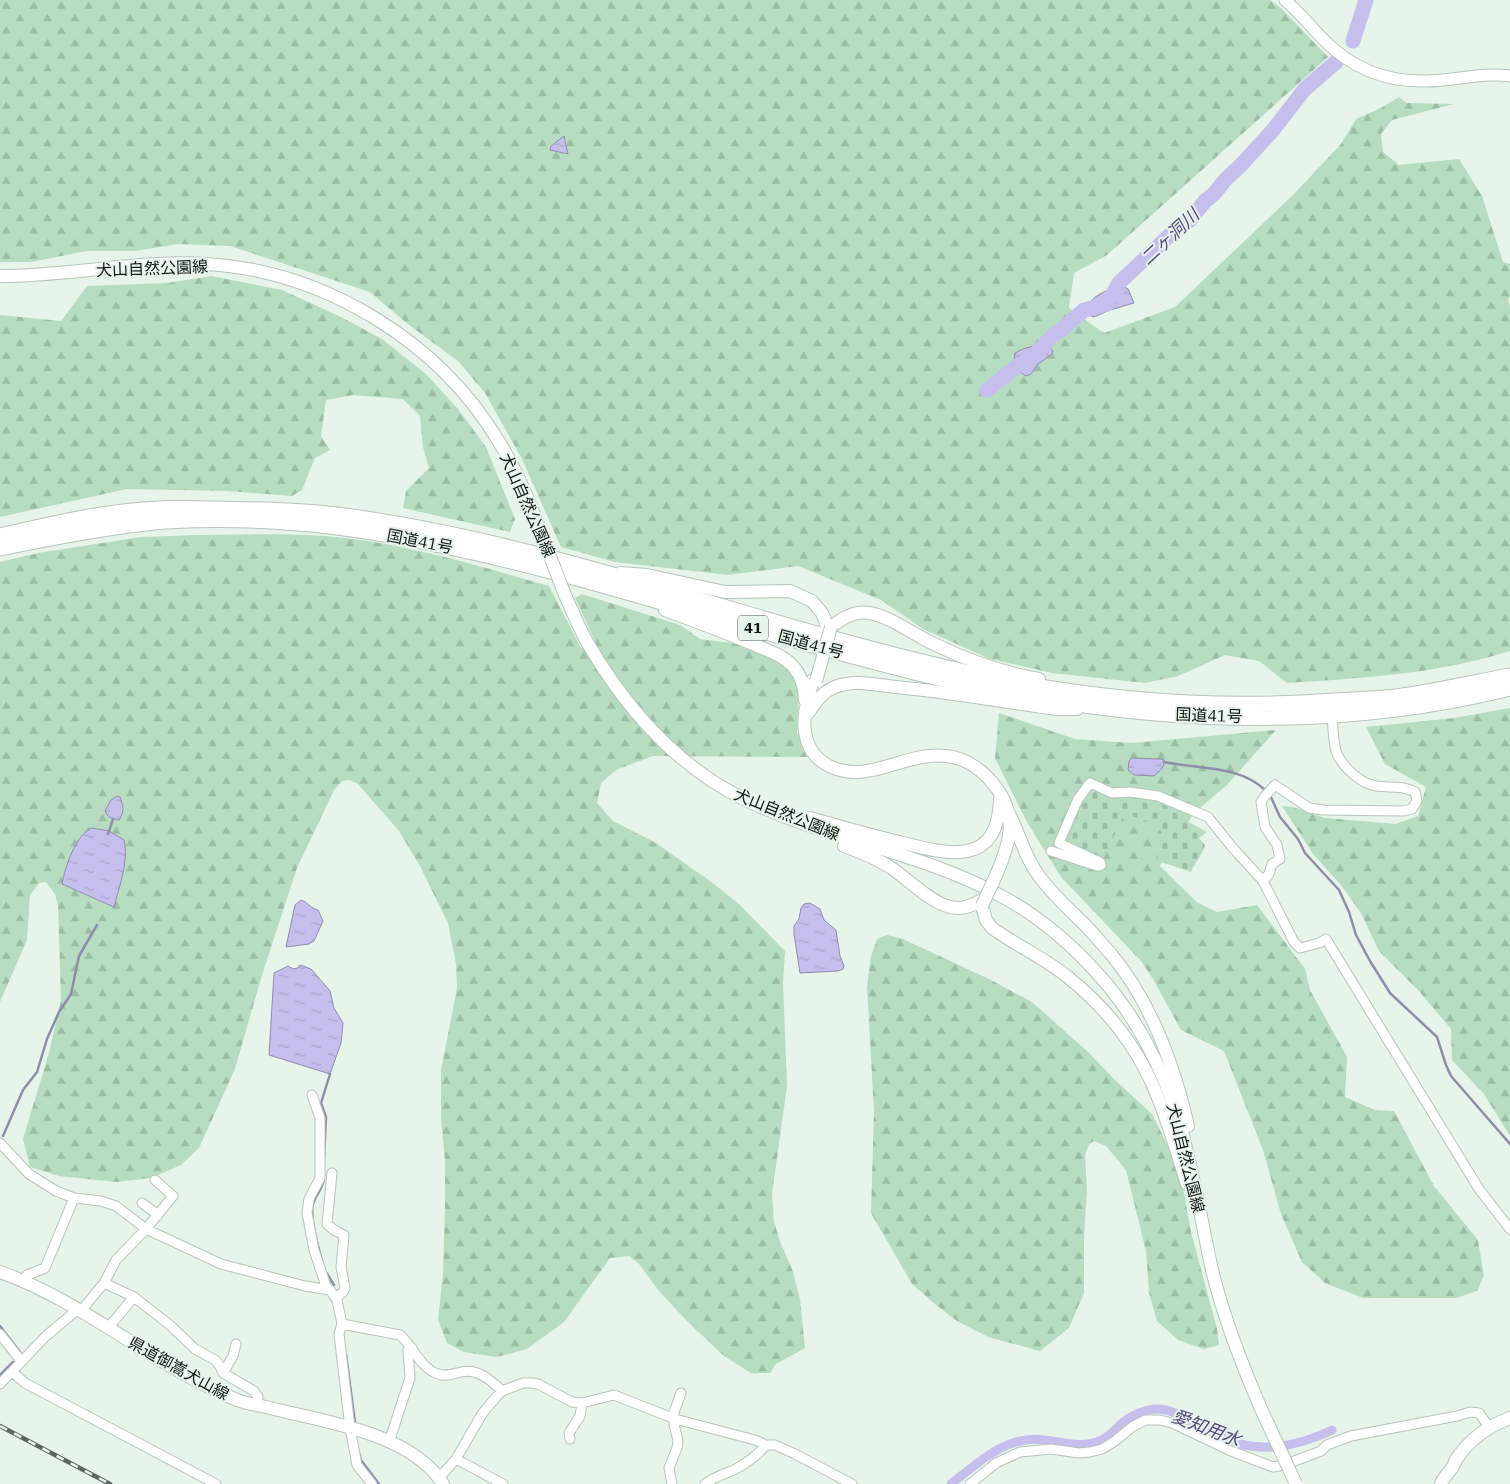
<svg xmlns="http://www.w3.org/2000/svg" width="1510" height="1484" viewBox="0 0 1510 1484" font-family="'IBM Plex Serif','Noto Sans JP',serif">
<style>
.forest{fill:url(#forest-firs)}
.cemetery{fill:url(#cemetery-stones)}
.water{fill:url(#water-ripples);stroke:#908cac}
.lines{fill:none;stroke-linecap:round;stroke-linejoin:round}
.stream{stroke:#908cac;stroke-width:2.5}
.canal{stroke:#c6bfee;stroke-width:9}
.river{stroke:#c6bfee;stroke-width:15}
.minor-casing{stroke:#b7c4ba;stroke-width:11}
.tertiary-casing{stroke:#b7c4ba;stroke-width:13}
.secondary-casing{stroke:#b7c4ba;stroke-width:14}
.trunk-casing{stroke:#b7c4ba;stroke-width:17}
.minor{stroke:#fff;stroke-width:9}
.tertiary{stroke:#fff;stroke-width:11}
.secondary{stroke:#fff;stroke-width:12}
.trunk{stroke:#fff;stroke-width:15}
.rail-casing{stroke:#5f6660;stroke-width:4.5}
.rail{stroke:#e7f4ea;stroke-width:2.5;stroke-dasharray:8;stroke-linecap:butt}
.secondary-bridge-casing{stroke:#b7c4ba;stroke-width:14;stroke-linecap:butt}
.secondary-bridge{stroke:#fff;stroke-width:12}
.labels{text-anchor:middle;stroke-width:4;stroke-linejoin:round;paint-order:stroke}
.shield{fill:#e7f4ea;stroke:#525954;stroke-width:1}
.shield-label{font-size:15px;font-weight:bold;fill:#121613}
.street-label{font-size:16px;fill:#121613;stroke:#e7f4ea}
.water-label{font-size:18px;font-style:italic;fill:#544782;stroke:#e7f4ea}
</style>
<defs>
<pattern id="forest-firs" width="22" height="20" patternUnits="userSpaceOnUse" patternTransform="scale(1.25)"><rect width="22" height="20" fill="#b6ddbf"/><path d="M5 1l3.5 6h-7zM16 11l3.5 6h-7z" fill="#9bbda3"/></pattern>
<pattern id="cemetery-stones" width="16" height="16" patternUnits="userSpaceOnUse" patternTransform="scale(1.25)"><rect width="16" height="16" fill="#b6ddbf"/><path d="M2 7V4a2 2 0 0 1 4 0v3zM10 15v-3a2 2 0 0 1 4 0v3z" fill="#9bbda3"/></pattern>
<pattern id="water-ripples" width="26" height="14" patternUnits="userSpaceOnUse" patternTransform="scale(1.25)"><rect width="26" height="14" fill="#c6bfee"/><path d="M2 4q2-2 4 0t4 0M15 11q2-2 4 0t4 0" fill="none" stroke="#a9a3cb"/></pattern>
</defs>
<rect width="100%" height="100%" fill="#e7f4ea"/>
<path class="forest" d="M0 0H1270L1281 8 1328 57 1107 255 1074 273 1069 308 1104 333 1175 307 1294 194 1341 144 1356 119 1381 108 1399 97 1407 103 1454 104 1392 120 1381 134 1383 152 1399 165 1459 159 1482 196 1503 262 1510 264V296L1508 300 1510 308V651C1438 674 1362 678 1287 683L1259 661 1225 655 1178 676 1145 683 1052 673 990 659 923 629 881 600 798 566 728 575 615 562 561 547 522 459 485 393 458 361 409 325 370 292 230 246 178 244 135 251H87L31 262H0Z
M211 276 282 290 341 317 382 339 426 374 458 409 486 447 515 519 510 532 403 508 406 491 429 468 423 447 420 416 403 399 353 395 326 400 321 436 330 450 315 458 302 490 292 496 227 491 127 489 0 517V315L61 321 87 286 168 283Z
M196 535C246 535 296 532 345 538 415 546 482 567 549 586L581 648 596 643 575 598 582 594 680 625 700 639 746 645 790 670 799 689 797 732 807 757 653 756 616 770 601 783 597 803 613 821 656 843 710 881 739 904 785 951 783 983 787 1086 772 1194 774 1222 781 1244 792 1269 800 1299 805 1348 776 1364 770 1373H751L724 1356 686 1320 659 1291 639 1264 629 1256 610 1258 564 1322 527 1349 496 1357 464 1352 447 1343 438 1320 443 1273 445 1209V1161L441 1118V1071L457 988 456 964 448 923 420 866 399 831 358 784 349 780 342 781 334 790 297 868 262 975 235 1069 199 1148 181 1165 151 1178 116 1182 59 1176 30 1167 23 1139 49 1053 61 1000 58 905 55 894 46 882 39 883 30 895 27 940 0 1002V562L38 553 141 537Z
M1510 708V1136L1484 1094 1452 1060 1451 1029 1418 990 1379 951 1361 913 1341 885 1313 854 1282 806 1293 807 1325 818 1395 824 1418 816 1426 787 1385 764 1366 727 1454 718Z
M999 713 1075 739 1132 743 1276 730 1227 785 1194 813 1160 866 1198 903 1217 912 1257 905 1305 969 1310 990 1347 1057 1345 1097 1375 1110 1394 1111 1434 1186 1478 1240 1484 1276 1477 1291 1456 1298H1363L1325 1283 1302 1262 1281 1214 1263 1150 1224 1051 1181 1030 1153 979 1141 961 1061 877 1027 822 995 758Z
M887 935 903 939 991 980 1032 1002 1087 1051 1115 1080 1152 1114 1167 1144 1184 1192 1191 1232 1217 1329 1219 1345 1204 1349 1178 1340 1157 1321 1149 1293 1146 1251 1126 1170 1106 1146 1094 1141 1089 1144 1085 1155 1087 1190 1084 1239V1293L1069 1328 1040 1351 988 1337 957 1321 936 1305 912 1284 871 1213 874 1111 867 986 871 956 877 939Z"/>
<path class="cemetery" d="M1092 788 1123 801 1132 796 1157 802 1169 807 1181 818 1207 832 1199 838 1205 845C1202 856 1195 862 1191 872L1156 860 1162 832 1148 821 1124 814 1103 860 1065 843 1079 808 1080 801 1085 799 1089 789Z"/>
<path class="water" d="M564 136 568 154 550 150 551 146Z
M1123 286 1128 289 1134 303 1110 310 1094 317 1091 316 1087 308C1091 295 1111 288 1123 286Z
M1045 343 1053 351 1052 354 1038 364 1031 374 1026 376C1018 372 1013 362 1015 353L1023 349Z
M1132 758 1161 759 1164 760C1165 768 1160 770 1154 776L1134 775 1128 770 1129 761Z
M117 796 120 797C123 805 125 812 119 820 112 819 108 818 105 811L111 800Z
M92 828 109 831 124 840C129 861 119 887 114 907L62 884C65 868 75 835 92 828Z
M301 900C308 902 308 907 318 910L323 921 314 941 309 944 286 947 295 905Z
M810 903 820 909 824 920 836 930 840 956 844 966 843 969 838 971 800 973 794 934V926L799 919 801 908 804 904Z
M300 965 311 969 330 991 334 1008 343 1023 341 1043 330 1074 269 1055 274 973 288 966 293 969 298 968Z"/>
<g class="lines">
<path class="stream" d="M1164 762C1197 769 1241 765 1266 791
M1270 795 1280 817 1298 839 1305 853 1339 890 1349 912 1356 935 1370 961 1390 993 1437 1037 1446 1065 1451 1076 1510 1144
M108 834 113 819
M3 1136 23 1090 37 1072 47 1039 59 1012 71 994 79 956 97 925
M324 1158 326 1117 321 1103 330 1074
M323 1264C319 1250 309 1217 313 1204 316 1193 323 1190 324 1178
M324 1269 334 1285
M0 1326 20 1352
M346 1354 355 1423
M0 1375 13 1362
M359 1453 361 1460 379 1484"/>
<path class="canal" d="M951 1484C978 1463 1007 1434 1044 1440 1062 1442 1080 1448 1097 1442 1107 1439 1114 1431 1121 1424 1130 1416 1147 1408 1159 1409 1174 1410 1189 1420 1201 1426 1210 1431 1219 1436 1229 1440 1262 1454 1300 1445 1332 1430"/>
<path class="river" d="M1353 41 1366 0
M987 390 1017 366 1030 360 1053 335 1061 330 1084 310 1107 304 1119 283 1171 234 1190 220 1205 201 1214 194 1225 180 1241 165 1273 130 1304 90 1337 61"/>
<g class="minor-casing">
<path id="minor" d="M1051 851 1094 865 1099 866 1101 865 1100 862 1059 843 1078 799 1090 783 1112 793 1130 792 1158 796 1208 817 1232 847 1263 881 1294 942 1300 948 1319 943 1326 939 1479 1189 1510 1229
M1263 881 1269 874 1272 864 1280 859 1277 845 1265 827 1261 802 1265 796 1275 785 1309 808 1323 810 1403 811 1412 809 1417 801 1415 792C1402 785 1390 788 1376 786 1361 784 1341 766 1336 751 1333 740 1333 727 1332 716
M312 1095 320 1118V1178L309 1199 307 1213 314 1250 327 1289
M0 1143 29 1174 56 1191 74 1198 101 1201 116 1206 146 1229 221 1264 305 1286 330 1290 337 1300 342 1324 400 1335C413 1346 420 1368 438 1374 445 1377 453 1374 461 1372 477 1368 491 1380 502 1391
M332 1173 327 1224 334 1230 344 1235 341 1267 345 1288 343 1292 336 1298
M142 1203 158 1215
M23 1280 27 1275 45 1268 74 1198
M104 1283 134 1297 171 1326 195 1349 215 1360 220 1366 223 1373 254 1391 258 1397 257 1405
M80 1312 104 1283 116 1260 146 1229 173 1196 155 1180
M342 1324 339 1334 350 1428 357 1465 372 1484
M108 1328 134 1297
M0 1334 21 1361
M12 1372 25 1383 216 1484
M223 1373 233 1356 236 1344
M0 1384 46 1336 77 1310
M672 1418 681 1393
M570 1439 569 1433 580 1416 582 1403
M389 1442 410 1378 408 1350 412 1348
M456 1459 503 1484
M439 1478 456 1459 482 1414 497 1396 502 1391 523 1383H532L538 1384 572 1402 582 1403 614 1395 675 1419 755 1440 766 1445H775L795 1454 852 1484
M672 1484 669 1468 677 1448 678 1441 674 1424 675 1419
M705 1484C714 1477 724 1474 734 1470 745 1464 758 1455 766 1445
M970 1484 996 1463 1020 1452 1051 1449 1079 1453 1090 1452 1102 1449 1115 1441 1132 1427 1145 1420H1160L1172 1423 1231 1451 1273 1467 1284 1465 1321 1451 1327 1445 1351 1436 1457 1416 1470 1412 1479 1413 1489 1427"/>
</g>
<g class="tertiary-casing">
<path id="tertiary" d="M1285 0C1300 13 1312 28 1325 41 1353 69 1387 82 1426 81 1454 81 1482 72 1510 76"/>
</g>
<g class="secondary-casing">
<path id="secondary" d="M0 276C69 276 138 260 207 264 324 271 439 341 499 442 518 472 531 505 543 538
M621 573 647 575 725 592 790 591 812 601 822 613 826 623 827 629
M565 595C573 612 580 631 590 647 627 709 678 767 744 799 827 840 922 852 1003 897 1038 916 1070 943 1097 973 1134 1013 1162 1066 1178 1118 1193 1168 1201 1219 1212 1270 1224 1319 1242 1365 1262 1411
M665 610C695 621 725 632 755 645 767 650 782 655 792 665 801 675 805 686 805 700
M831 627C842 618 855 610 869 613 890 616 914 635 934 644 967 660 1003 673 1039 679
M813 680C809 696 802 715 805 732 810 765 842 777 872 770 897 765 920 753 946 756 968 758 986 773 998 790 1018 819 1009 845 997 873
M808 713C816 702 822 692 835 687 853 679 877 685 896 687 950 692 1004 702 1058 709H1077
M1006 808C1019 830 1023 855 1039 876 1052 894 1068 908 1083 923 1093 933 1102 944 1111 954 1152 1003 1174 1065 1188 1126
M810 818C838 826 866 834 895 841 943 853 998 871 1000 799
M844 846C861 852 878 859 893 869 908 880 930 901 947 906 958 910 970 907 980 901
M982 906 986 920 992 928C1017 946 1045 958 1069 978 1101 1004 1130 1038 1148 1075 1165 1110 1175 1147 1187 1184
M0 1272C85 1302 154 1366 237 1400 247 1404 259 1405 270 1408 325 1422 411 1433 443 1484
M1441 1484C1443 1477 1448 1474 1452 1468 1454 1465 1455 1461 1457 1458 1471 1438 1488 1426 1510 1418"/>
</g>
<g class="trunk-casing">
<path id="trunk" d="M0 536C52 524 106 511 160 509 178 508 196 509 214 509 257 510 301 510 345 516 560 545 762 628 974 674 1092 700 1213 710 1334 701 1355 700 1376 699 1396 697 1434 692 1472 683 1510 676
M0 548C43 539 85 531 129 525 142 524 155 521 167 521 224 518 282 520 337 527 378 532 419 540 459 549 580 575 697 614 816 646 886 665 956 684 1027 696 1186 724 1353 727 1510 688"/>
</g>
<use href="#minor" class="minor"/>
<use href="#tertiary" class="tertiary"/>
<use href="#secondary" class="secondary"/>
<use href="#trunk" class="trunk"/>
<g class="rail-casing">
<path id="rail" d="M0 1426 110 1484"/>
</g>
<use href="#rail" class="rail"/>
<g class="secondary-bridge-casing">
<path id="secondary-bridge" d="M543 538 565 595
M816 681 831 627
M982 906 997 873
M1262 1411 1296 1484"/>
</g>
<use href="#secondary-bridge" class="secondary-bridge"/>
</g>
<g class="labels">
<rect class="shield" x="738" y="615.5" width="30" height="25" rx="4"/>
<g class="shield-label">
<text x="753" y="633">41</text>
</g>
<g class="street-label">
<text transform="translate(152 268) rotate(-2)" y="6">犬山自然公園線</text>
<text transform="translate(528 505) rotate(66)" y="6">犬山自然公園線</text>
<text transform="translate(420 541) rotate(11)" y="6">国道41号</text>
<text transform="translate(811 644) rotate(15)" y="6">国道41号</text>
<text transform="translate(1209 715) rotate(2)" y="6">国道41号</text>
<text transform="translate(787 814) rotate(22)" y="6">犬山自然公園線</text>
<text transform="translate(1186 1158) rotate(76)" y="6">犬山自然公園線</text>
<text transform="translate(179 1368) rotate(29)" y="6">県道御嵩犬山線</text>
</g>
<g class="water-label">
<text transform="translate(1170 237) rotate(-43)" y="6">二ヶ洞川</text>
<text transform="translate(1206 1428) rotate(21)" y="6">愛知用水</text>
</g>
</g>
</svg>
